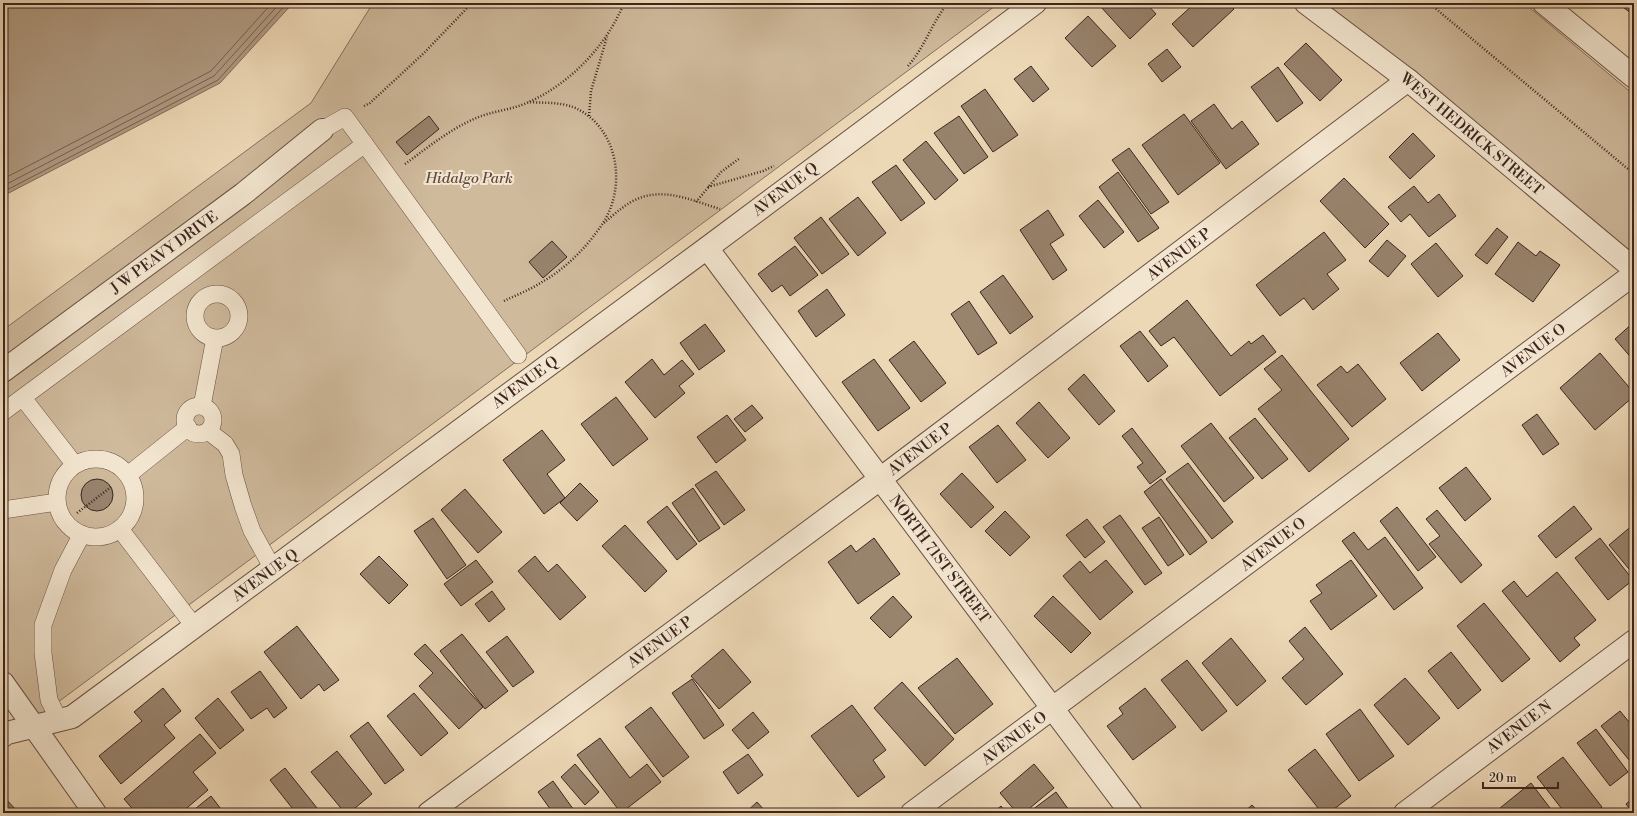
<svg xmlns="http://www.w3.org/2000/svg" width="1637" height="816" viewBox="0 0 1637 816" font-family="'Libre Bodoni',serif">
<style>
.green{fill:#cfba9c;stroke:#85705d}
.water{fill:#b09b82;stroke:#816c5a}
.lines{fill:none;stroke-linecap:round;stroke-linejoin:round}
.shore{stroke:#766050;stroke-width:1}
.building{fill:#98836d;stroke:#3b261e}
.pedestrian-casing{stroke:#685244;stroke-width:18}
.minor-casing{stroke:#685244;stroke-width:24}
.tertiary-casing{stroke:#685244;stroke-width:24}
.path{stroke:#3b261e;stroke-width:2.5;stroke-dasharray:1 2;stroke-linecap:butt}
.pedestrian{stroke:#f3e6d0;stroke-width:17}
.minor{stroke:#f3e6d0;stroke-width:22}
.tertiary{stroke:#f3e6d0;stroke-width:22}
.labels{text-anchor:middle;stroke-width:4;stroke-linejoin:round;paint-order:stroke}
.street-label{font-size:15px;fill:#3b261e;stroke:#f3e6d0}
.park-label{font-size:15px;font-style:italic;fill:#604b3e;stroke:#f3e6d0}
</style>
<rect width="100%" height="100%" fill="#edd8b6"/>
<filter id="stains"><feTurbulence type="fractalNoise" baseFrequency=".005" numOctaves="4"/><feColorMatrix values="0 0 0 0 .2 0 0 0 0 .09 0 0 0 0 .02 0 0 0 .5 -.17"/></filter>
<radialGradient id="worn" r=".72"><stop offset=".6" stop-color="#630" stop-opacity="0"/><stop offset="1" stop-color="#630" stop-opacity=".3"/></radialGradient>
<path class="green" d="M373 3H999L38 717 3 667V330L311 103Z
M1320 3H1524L1634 95V259Z"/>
<path class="water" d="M3 3H293L220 83 3 196Z"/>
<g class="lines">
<path class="shore" d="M3 179 211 71 272 3
M3 186 214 76 280 3
M3 192 218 80 287 3"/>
</g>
<path class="building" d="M1105 3H1146L1156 14 1130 39 1101 7Z
M1195 3H1229L1234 9 1193 47 1172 24Z
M1617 3H1634V15Z
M1088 16 1116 46 1092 67 1065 38Z
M1306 43 1342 80 1320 101 1284 64Z
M1167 49 1181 67 1162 82 1148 64Z
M1031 66 1049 89 1033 102 1014 79Z
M1278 67 1303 103 1277 122 1251 87Z
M985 89 1018 135 993 152 961 106Z
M1214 104 1232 129 1242 121 1259 144 1226 169 1191 121Z
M1184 114 1220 163 1178 195 1142 145Z
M429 116 439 129 407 155 396 142Z
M959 116 988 157 964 174 934 133Z
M1413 133 1435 156 1410 179 1389 157Z
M926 141 958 180 935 200 903 160Z
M1129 148 1169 202 1151 214 1112 160Z
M896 165 925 203 901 221 872 182Z
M1118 172 1159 228 1138 242 1099 187Z
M1344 178 1389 224 1365 248 1320 201Z
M1414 186 1428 203 1439 194 1456 216 1429 237 1410 214 1401 222 1388 207Z
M858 197 886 233 858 256 829 219Z
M1098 200 1124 232 1104 248 1079 216Z
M1048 210 1064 235 1050 244 1067 270 1053 280 1020 230Z
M821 217 849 254 822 274 794 238Z
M1497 228 1508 237 1487 264 1475 255Z
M1324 232 1346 260 1327 274 1339 289 1313 310 1304 298 1280 316 1256 285Z
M1387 240 1406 256 1388 277 1369 261Z
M552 241 567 257 543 278 529 262Z
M1518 242 1536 256 1540 251 1560 265 1533 302 1495 274Z
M1436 243 1463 276 1438 297 1411 264Z
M795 246 818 275 790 296 782 285 772 292 758 274Z
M1003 275 1033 317 1010 334 980 292Z
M827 289 845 315 816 337 798 311Z
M1187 300 1231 356 1249 341 1251 344 1263 335 1276 352 1220 396 1174 337 1161 346 1149 331Z
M969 301 997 343 978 355 951 314Z
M1634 322V361L1615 339Z
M705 324 725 351 699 370 680 343Z
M1140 331 1168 366 1148 382 1120 346Z
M1438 333 1460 360 1422 391 1400 363Z
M914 341 946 383 921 402 889 360Z
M1600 353 1634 393V396L1595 430 1560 388Z
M1282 355 1349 439 1309 472 1258 409 1282 390 1264 369Z
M652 359 664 375 682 360 694 374 679 386 685 393 655 418 625 382Z
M874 359 910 408 878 431 842 382Z
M1358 364 1386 399 1352 427 1317 385 1341 366 1347 373Z
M1084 374 1115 411 1099 425 1068 389Z
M616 397 648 439 613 466 581 424Z
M1039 402 1070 438 1048 458 1016 423Z
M752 405 763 418 745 432 734 419Z
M1537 414 1559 444 1543 455 1522 425Z
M727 415 746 440 716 463 697 437Z
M1255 418 1288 459 1262 479 1229 438Z
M1211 423 1254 478 1224 502 1181 446Z
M998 425 1026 460 997 483 969 447Z
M1132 428 1166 472 1150 484 1137 467 1143 463 1122 436Z
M542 430 565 460 547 474 565 498 544 514 503 460Z
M1188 463 1233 522 1212 539 1166 479Z
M1466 467 1491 499 1465 521 1439 488Z
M716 471 745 510 724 525 695 485Z
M962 473 994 507 971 528 940 494Z
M1161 479 1207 542 1190 555 1144 492Z
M81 495a16 16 0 1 1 32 0a16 16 0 1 1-32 0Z
M580 483 598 501 577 521 560 503Z
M693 488 720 528 699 542 672 503Z
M465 489 502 532 478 553 441 510Z
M667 506 697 544 677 560 647 522Z
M1574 506 1592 529 1556 558 1538 536Z
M1397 507 1436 557 1418 571 1380 521Z
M1437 510 1482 565 1461 583 1429 544 1440 536 1426 519Z
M1005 511 1030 537 1010 556 985 531Z
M1120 515 1162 573 1145 585 1103 527Z
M1159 517 1184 555 1168 566 1142 528Z
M433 518 466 565 447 579 414 531Z
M1087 519 1105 542 1085 558 1066 535Z
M1634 524V575L1609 545Z
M625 525 667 571 645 592 602 546Z
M1354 532 1368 550 1385 537 1423 588 1394 610 1342 541Z
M874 538 900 574 858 604 828 562 851 545 856 552Z
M1600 538 1633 580 1608 600 1575 558Z
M379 556 408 585 389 604 360 574Z
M535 556 548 572 557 564 586 597 560 620 518 571Z
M476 560 493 582 461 606 444 584Z
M1106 560 1133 592 1100 620 1063 576 1080 561 1090 573Z
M1351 560 1377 596 1331 630 1310 601 1322 593 1316 585Z
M1557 572 1596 620 1574 638 1580 645 1560 662 1502 591 1514 581 1527 597Z
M492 591 505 609 489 622 475 604Z
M893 596 912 617 890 638 870 618Z
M1053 596 1091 633 1071 653 1034 616Z
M1484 603 1530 659 1502 682 1457 626Z
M297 626 339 680 324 691 319 684 301 699 264 652Z
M1305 627 1343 674 1306 705 1282 678 1304 659 1289 641Z
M462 634 508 691 485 709 440 651Z
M507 636 534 672 513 687 486 652Z
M1231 638 1266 681 1237 706 1202 663Z
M425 644 483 707 459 729 419 686 433 673 414 654Z
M723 649 751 682 719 709 691 676Z
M1451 652 1481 690 1458 709 1428 671Z
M957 658 993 704 955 734 918 688Z
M1187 660 1227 711 1202 731 1161 680Z
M260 671 287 708 274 718 267 708 251 719 231 692Z
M1405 678 1440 718 1408 745 1374 705Z
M692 679 724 725 704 739 672 693Z
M902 682 954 739 925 766 874 708Z
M163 688 181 711 164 725 175 738 121 784 99 756 142 721 134 712Z
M1145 688 1176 727 1133 760 1107 726 1123 714 1119 708Z
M414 693 448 733 421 756 387 716Z
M218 698 244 730 220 749 195 718Z
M852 705 886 750 873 760 885 777 858 797 811 736Z
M651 707 689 757 663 777 625 727Z
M1360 709 1394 756 1359 781 1326 734Z
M1620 711 1634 728V766L1601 726Z
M753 712 769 732 748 749 732 730Z
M368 722 404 770 385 784 350 736Z
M1596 729 1628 772 1610 786 1577 743Z
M200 734 216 753 193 772 208 790 181 813H136L124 799Z
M600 738 630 778 647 764 661 782 621 813 577 755Z
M1315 749 1351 796 1329 813H1322L1288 770Z
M337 751 372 794 349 813H345L311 772Z
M748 754 763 775 738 794 723 772Z
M1563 757 1602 807 1594 813H1565L1537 777Z
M575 764 599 792 585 805 561 777Z
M1034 764 1054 788 1024 813H1017L1000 793Z
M285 768 321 813H296L270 780Z
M553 781 576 813H553L538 792Z
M1531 783 1550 808 1544 813H1504L1500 808Z
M1056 792 1071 813H1034L1032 810Z
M3 796 19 813H3Z
M211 796 224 813H190Z
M1634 797V813H1633L1626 804Z
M757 802 767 813H745Z
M1252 805 1259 813H1243Z
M1001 806 1006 813H993Z
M256 808 260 813H250Z"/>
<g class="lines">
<g class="pedestrian-casing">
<path id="pedestrian" d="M322 130 345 117 518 355
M195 316a22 22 0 1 1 44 0a22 22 0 1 1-44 0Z
M23 398 75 465
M202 406 215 338
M185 420a14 14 0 1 1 28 0a14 14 0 1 1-28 0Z
M3 412 365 144
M208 431 225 444 231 454 234 475 243 506 252 531 273 569
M57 498a39 39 0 1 1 78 0a39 39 0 1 1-78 0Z
M128 475 188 427
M3 510 57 502
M120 529 194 626
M59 720 49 700 43 653V625L63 570 82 534"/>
</g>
<g class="minor-casing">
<path id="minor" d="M1544 3 1634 77
M707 248 1131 813
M3 371 243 194 322 130
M3 683 95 813
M3 736 7 733 72 717 707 248 1035 3
M429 813 880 479 1408 80
M912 813 1634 274
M1405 813 1634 641"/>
</g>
<g class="tertiary-casing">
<path id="tertiary" d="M1306 3 1408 80 1634 269"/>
</g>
<path class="path" d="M1429 3 1634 174
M908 66C925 47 932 22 948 3
M364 106 370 103 424 53 472 3
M589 116 591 91 607 37
M405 164C427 148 449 130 474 119 491 111 512 110 529 102 571 83 607 45 624 3
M708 187 763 171 774 166
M696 202 721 172 740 158
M604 223C612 216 621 208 631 202 661 185 690 200 720 209
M504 301C516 295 530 290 542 282 565 269 586 248 601 226 628 188 619 126 573 107 560 102 542 103 528 102
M77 513 111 487"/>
<use href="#pedestrian" class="pedestrian"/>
<use href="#minor" class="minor"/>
<use href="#tertiary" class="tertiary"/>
</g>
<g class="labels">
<g class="street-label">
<text transform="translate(1472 134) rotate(40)" y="5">WEST HEDRICK STREET</text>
<text transform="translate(785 189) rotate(-37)" y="5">AVENUE Q</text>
<text transform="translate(164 252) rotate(-36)" y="5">J W PEAVY DRIVE</text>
<text transform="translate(1179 254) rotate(-37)" y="5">AVENUE P</text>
<text transform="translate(1533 350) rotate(-37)" y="5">AVENUE O</text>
<text transform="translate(525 382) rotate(-36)" y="5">AVENUE Q</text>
<text transform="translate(920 449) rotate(-37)" y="5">AVENUE P</text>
<text transform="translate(1273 544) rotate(-37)" y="5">AVENUE O</text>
<text transform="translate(940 559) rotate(53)" y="5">NORTH 71ST STREET</text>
<text transform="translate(265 575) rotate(-36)" y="5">AVENUE Q</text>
<text transform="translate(660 642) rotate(-36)" y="5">AVENUE P</text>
<text transform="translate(1519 727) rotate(-37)" y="5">AVENUE N</text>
<text transform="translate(1014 738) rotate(-37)" y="5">AVENUE O</text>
</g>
<g class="park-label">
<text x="469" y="183">Hidalgo Park</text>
</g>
</g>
<rect width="1637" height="816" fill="none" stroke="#edd8b6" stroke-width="16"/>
<rect x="4" y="4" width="1629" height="808" fill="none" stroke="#3b261e" stroke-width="2"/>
<rect x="8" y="8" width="1621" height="800" fill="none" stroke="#3b261e"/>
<path d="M1483 782v6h75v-6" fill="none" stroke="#3b261e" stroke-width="2"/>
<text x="1489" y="782" font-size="12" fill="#3b261e" stroke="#f3e6d0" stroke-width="3" paint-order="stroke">20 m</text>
<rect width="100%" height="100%" filter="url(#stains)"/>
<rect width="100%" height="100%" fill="url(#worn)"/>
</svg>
